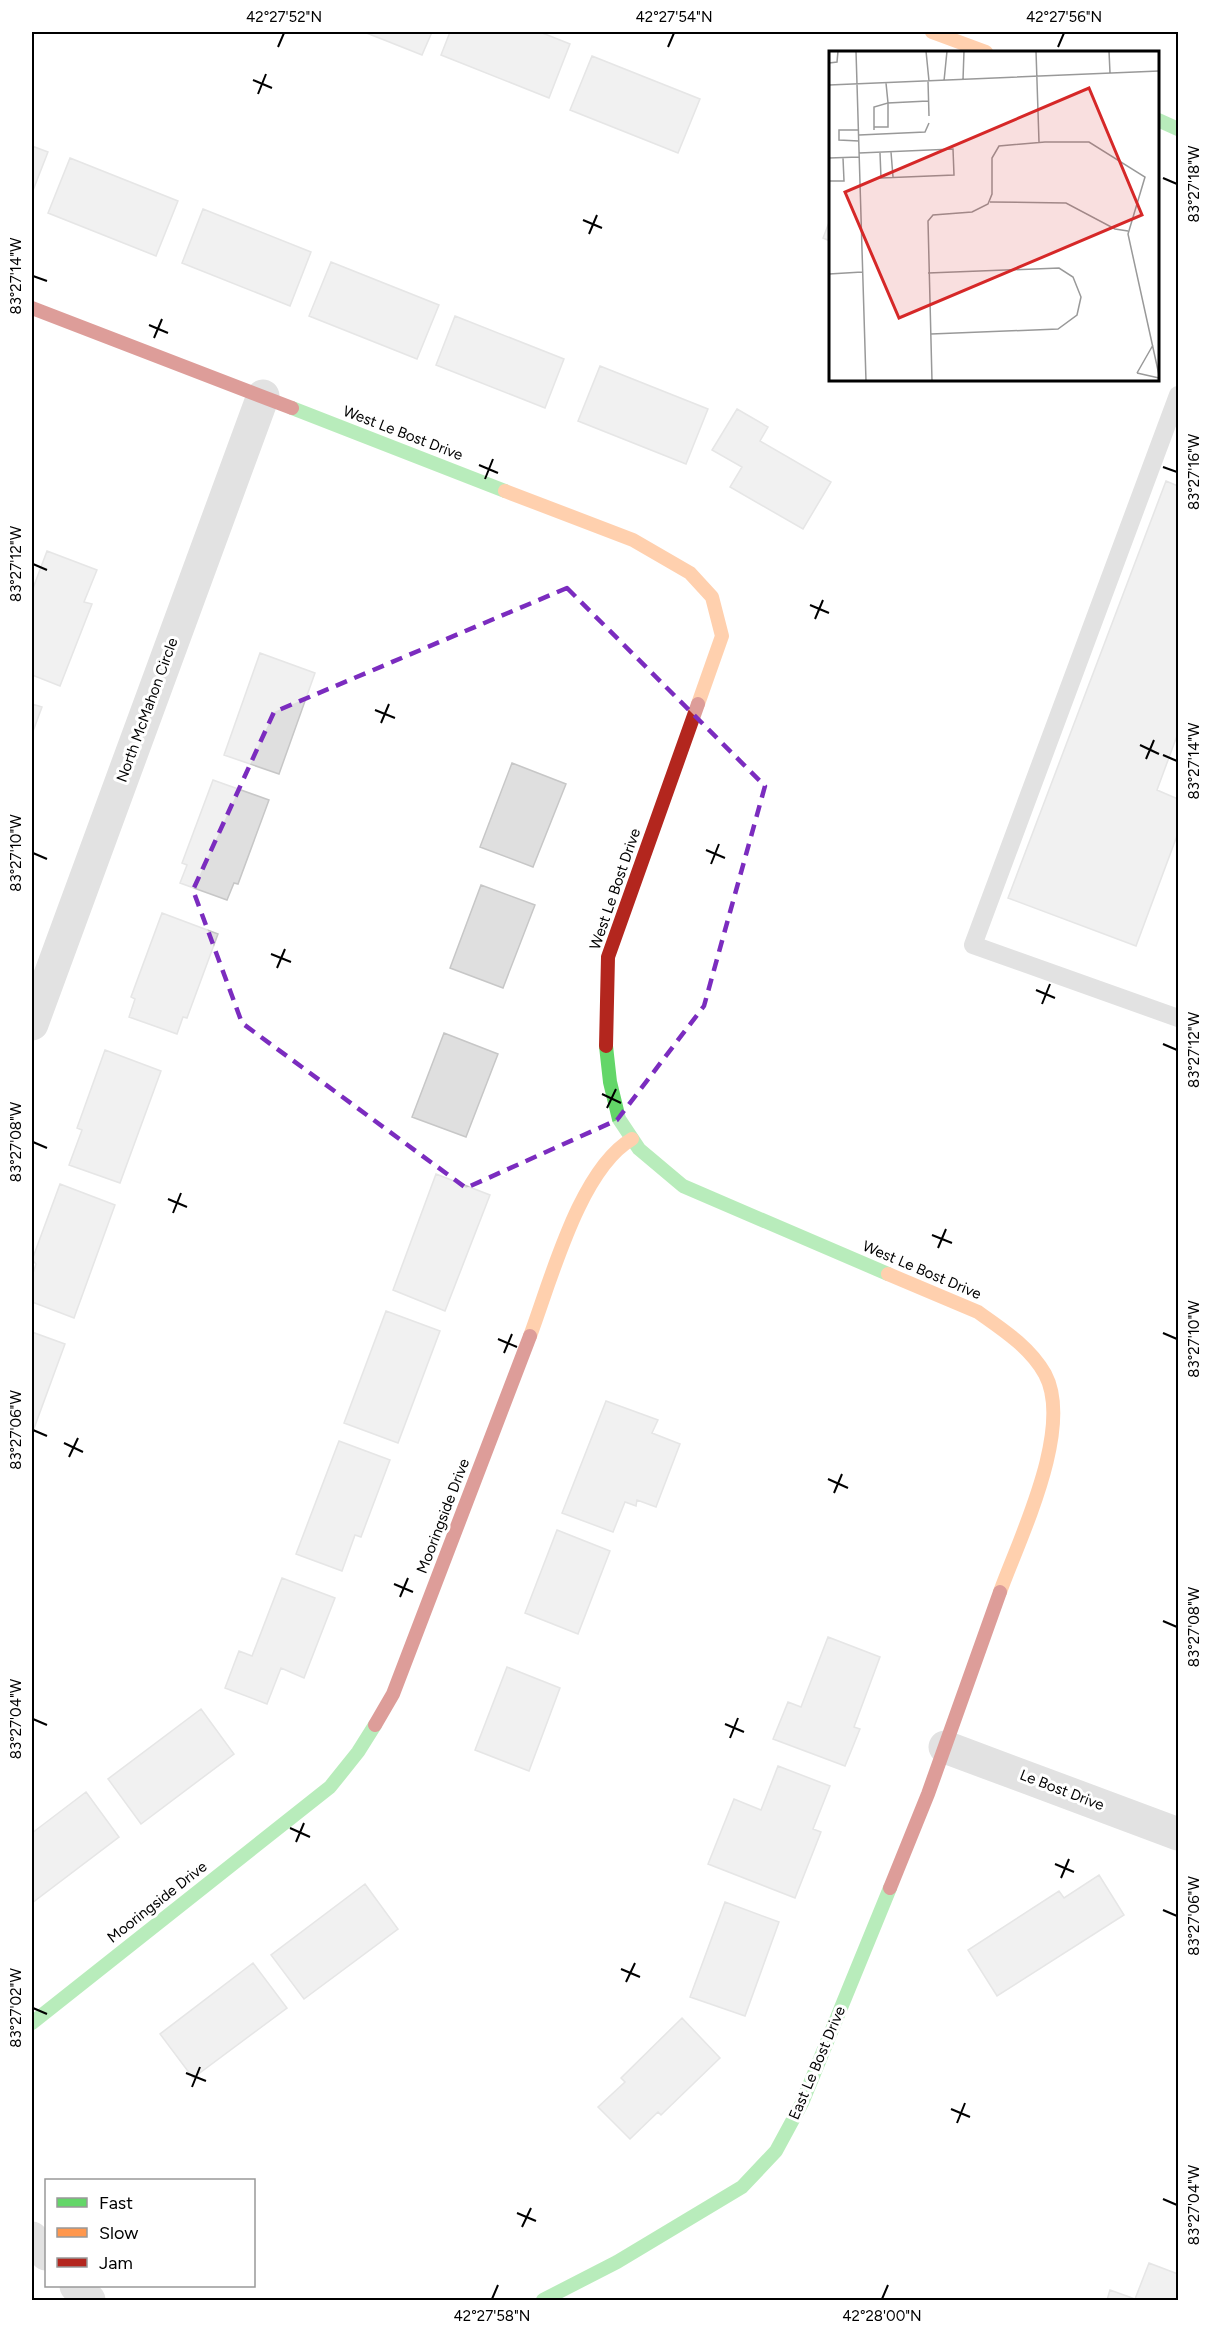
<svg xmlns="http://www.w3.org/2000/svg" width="1210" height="2332" viewBox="0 0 1210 2332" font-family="Figtree,sans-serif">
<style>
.building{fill:#dfdfdf;stroke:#c7c7c7;stroke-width:1.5}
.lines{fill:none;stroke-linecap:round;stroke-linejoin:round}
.lane{stroke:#bebebe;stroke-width:18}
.street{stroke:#bebebe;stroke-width:33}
.fast{stroke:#63d668;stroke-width:14}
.slow{stroke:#ff974d;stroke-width:14}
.jam{stroke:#b3261e;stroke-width:14}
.marked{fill:none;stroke:#7b2cbf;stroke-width:4.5;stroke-dasharray:12 8;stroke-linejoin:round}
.ticks{fill:none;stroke:#000;stroke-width:2}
.labels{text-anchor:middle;stroke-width:6;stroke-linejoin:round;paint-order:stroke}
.street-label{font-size:15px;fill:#000;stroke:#fff}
.inset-road{fill:none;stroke:#999;stroke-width:1.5}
.view{fill:#d62828;fill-opacity:0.15;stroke:#d62828;stroke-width:3}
.inset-edge{fill:none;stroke:#000;stroke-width:3}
.neatline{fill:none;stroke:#000;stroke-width:2}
.ticks-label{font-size:15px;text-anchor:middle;fill:#000}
</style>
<rect width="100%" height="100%" fill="#fff"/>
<path class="building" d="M364 32H432L422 55Z
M450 32H540L570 44 549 98 441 55Z
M592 56 700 99 678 153 570 110Z
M32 146 48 152 32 193Z
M70 158 178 201 156 256 48 213Z
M203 209 311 252 290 306 182 263Z
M830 220V241L823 238Z
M331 262 439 305 417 359 309 316Z
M455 316 564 359 545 408 436 365Z
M600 366 708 409 686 464 578 421Z
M737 409 768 427 760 441 831 482 803 529 730 487 742 467 712 450Z
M1166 481 1178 486V733L1157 790 1178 799V833L1136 946 1008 898Z
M47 551 97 570 84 602 92 604 60 686 32 675V591Z
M260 653 315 673 279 774 224 755Z
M32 704 42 707 32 734Z
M512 763 566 784 533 867 480 847Z
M213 780 269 800 238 884 234 883 227 900 180 883 187 865 182 863Z
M481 885 535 905 503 988 450 968Z
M162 913 218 934 187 1018 183 1017 177 1034 129 1017 135 999 131 997Z
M444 1033 498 1054 466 1137 412 1117Z
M105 1050 161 1071 120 1183 69 1165 82 1130 77 1128Z
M436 1174 490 1195 445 1311 393 1290Z
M60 1184 115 1205 74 1318 32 1302V1276L36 1264 32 1260Z
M386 1311 440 1331 398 1443 344 1423Z
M32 1332 65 1344 32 1434Z
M606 1401 658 1420 652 1433 680 1444 656 1507 637 1500 636 1506 625 1502 613 1532 562 1513Z
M339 1441 390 1460 361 1537 355 1535 342 1571 296 1554Z
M557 1530 610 1551 578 1634 525 1613Z
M282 1578 335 1598 304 1678 281 1668 267 1704 225 1688 239 1651 252 1656Z
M828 1637 880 1657 854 1727 860 1729 845 1766 773 1739 788 1702 801 1707Z
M507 1667 560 1688 529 1771 475 1750Z
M201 1709 234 1754 141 1824 108 1779Z
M778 1766 830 1786 813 1829 821 1832 795 1898 708 1864 734 1799 761 1810Z
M86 1792 119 1837 32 1903V1833Z
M1099 1875 1124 1915 997 1996 968 1950 1059 1891 1064 1898Z
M365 1884 398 1929 304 1999 271 1955Z
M725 1902 779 1922 745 2016 690 1997Z
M253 1963 287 2008 193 2078 160 2034Z
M682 2018 720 2058 661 2115 658 2112 630 2139 598 2107 625 2082 621 2078Z
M1149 2263 1178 2274V2300H1107L1110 2290 1135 2299Z"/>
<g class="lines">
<path class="lane" d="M1178 395 973 945 1178 1018"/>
<path class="street" d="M32 1024 263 396
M945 1747 1178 1834
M32 2238 46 2254
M76 2286 89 2300"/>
<path class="fast" d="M1158 120 1178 129
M292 408 505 491
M606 1046 610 1082 619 1119 639 1149 683 1186 888 1274
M32 2023 330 1787 358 1752 375 1725
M543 2300 617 2262 742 2187 776 2151 802 2103 890 1888"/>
<path class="slow" d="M932 32 986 52
M505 491 633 540 690 573 712 597 722 636 698 704
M888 1274 978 1312C1002 1329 1030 1347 1045 1374 1074 1428 1020 1537 1000 1592
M530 1336C551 1280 580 1169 632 1139"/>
<path class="jam" d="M32 308 292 408
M606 1046 608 957 698 704
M375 1725 393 1694 530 1336
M890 1888 928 1794 1000 1592"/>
</g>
<path d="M0 0H1210V2332H0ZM567 588 765 786 704 1006 617 1120 466 1188 242 1023 193 890 274 712Z" fill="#fff" fill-opacity=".55" fill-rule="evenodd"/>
<path class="marked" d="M567 588 765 786 704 1006 617 1120 466 1188 242 1023 193 890 274 712Z"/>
<path class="ticks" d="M278 47 284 33M668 47 674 33M1058 47 1064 33M253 80 272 88M258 94 266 74M1163 178 1177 184M583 220 602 228M589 234 597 215M33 276 47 281M149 325 168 333M154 338 162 319M479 465 498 473M1163 467 1177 472M485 479 493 459M33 564 47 570M810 605 829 613M815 619 823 600M375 710 395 718M381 723 389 704M1140 745 1159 754M1163 755 1177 761M1146 759 1154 740M706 850 725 858M33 853 47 859M711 864 719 844M271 954 291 962M277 968 285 949M1036 990 1055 998M1042 1004 1050 984M1163 1044 1177 1050M602 1094 621 1103M607 1108 616 1089M33 1142 47 1148M168 1199 187 1207M173 1213 181 1193M932 1235 952 1243M938 1248 946 1229M1163 1333 1177 1339M498 1339 517 1347M504 1353 512 1334M33 1430 47 1436M64 1443 83 1452M69 1457 78 1438M828 1479 848 1488M834 1493 842 1474M394 1584 413 1592M400 1597 408 1578M1163 1621 1177 1627M33 1719 47 1725M725 1724 744 1732M730 1738 738 1718M290 1828 310 1837M296 1842 304 1823M1055 1864 1074 1872M1061 1878 1069 1859M1163 1910 1177 1916M621 1969 640 1977M626 1982 635 1963M33 2008 47 2014M186 2073 206 2081M192 2087 200 2067M951 2109 970 2117M957 2123 965 2103M1163 2199 1177 2205M517 2213 536 2221M522 2227 531 2208M492 2299 498 2285M882 2299 888 2285"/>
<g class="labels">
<g class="street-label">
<text transform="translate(403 433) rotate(21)" y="5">West Le Bost Drive</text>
<text transform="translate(147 710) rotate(-70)" y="5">North McMahon Circle</text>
<text transform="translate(615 889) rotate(-71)" y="5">West Le Bost Drive</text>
<text transform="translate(922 1270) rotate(23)" y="5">West Le Bost Drive</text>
<text transform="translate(443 1516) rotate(-69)" y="5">Mooringside Drive</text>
<text transform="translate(1062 1790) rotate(21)" y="5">Le Bost Drive</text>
<text transform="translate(157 1902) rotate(-38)" y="5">Mooringside Drive</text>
<text transform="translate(817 2063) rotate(-67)" y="5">East Le Bost Drive</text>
</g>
</g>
<g transform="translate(829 51)">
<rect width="330" height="330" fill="#fff"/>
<path class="inset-road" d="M27 0 37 330M97 0 100 30M207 0 210 91M280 0 281 22M0 12 8 11 9 0M134 29 135 0M99 30 100 65M115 30 118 0M0 34 330 20M45 76H59V52L99 50M30 79H10V89L30 90M45 79V56L59 52 57 32M30 84 96 81 100 72M62 101 64 126M30 102 124 98 125 124 52 127 51 102M0 107 30 106M0 130H15L14 107M161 151 237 152 286 178 299 180M99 222 230 217 244 226 252 246 248 264 229 278 102 283M0 223 33 221M308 322 324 294M308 322 330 327M103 330 99 170 104 164 143 161 159 153 163 143V107L170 95 216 91H260L316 126 299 183 330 324"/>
<path class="view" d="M260 37 313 164 70 267 16 141Z"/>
<rect width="330" height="330" class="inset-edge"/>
</g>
<rect width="1210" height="2332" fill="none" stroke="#ffffff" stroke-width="66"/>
<rect x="45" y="2179" width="210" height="108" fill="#ffffff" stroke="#999999" stroke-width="1.5"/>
<rect x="57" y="2198" width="30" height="9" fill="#63d668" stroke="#999999" stroke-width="1.5"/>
<text x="99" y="2209" font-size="18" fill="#000000">Fast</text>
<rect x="57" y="2228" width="30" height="9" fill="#ff974d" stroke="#999999" stroke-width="1.5"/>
<text x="99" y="2239" font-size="18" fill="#000000">Slow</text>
<rect x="57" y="2258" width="30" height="9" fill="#b3261e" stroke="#999999" stroke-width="1.5"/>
<text x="99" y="2269" font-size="18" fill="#000000">Jam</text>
<rect x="33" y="33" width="1144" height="2266" class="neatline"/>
<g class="ticks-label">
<text x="284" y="22">42°27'52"N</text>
<text x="674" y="22">42°27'54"N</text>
<text x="1064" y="22">42°27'56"N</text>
<text transform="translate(1194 184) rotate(-90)" y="5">83°27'18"W</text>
<text transform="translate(16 276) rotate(-90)" y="5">83°27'14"W</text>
<text transform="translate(1194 472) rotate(-90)" y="5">83°27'16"W</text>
<text transform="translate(16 564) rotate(-90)" y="5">83°27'12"W</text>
<text transform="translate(1194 761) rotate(-90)" y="5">83°27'14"W</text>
<text transform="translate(16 853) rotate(-90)" y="5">83°27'10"W</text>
<text transform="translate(1194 1050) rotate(-90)" y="5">83°27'12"W</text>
<text transform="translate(16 1142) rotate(-90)" y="5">83°27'08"W</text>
<text transform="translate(1194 1339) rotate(-90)" y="5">83°27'10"W</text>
<text transform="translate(16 1430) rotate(-90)" y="5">83°27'06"W</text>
<text transform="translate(1194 1627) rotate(-90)" y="5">83°27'08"W</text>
<text transform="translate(16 1719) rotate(-90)" y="5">83°27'04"W</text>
<text transform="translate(1194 1916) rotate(-90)" y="5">83°27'06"W</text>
<text transform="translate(16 2008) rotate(-90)" y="5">83°27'02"W</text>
<text transform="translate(1194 2205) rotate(-90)" y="5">83°27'04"W</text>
<text x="492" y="2321">42°27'58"N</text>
<text x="882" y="2321">42°28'00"N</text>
</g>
</svg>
